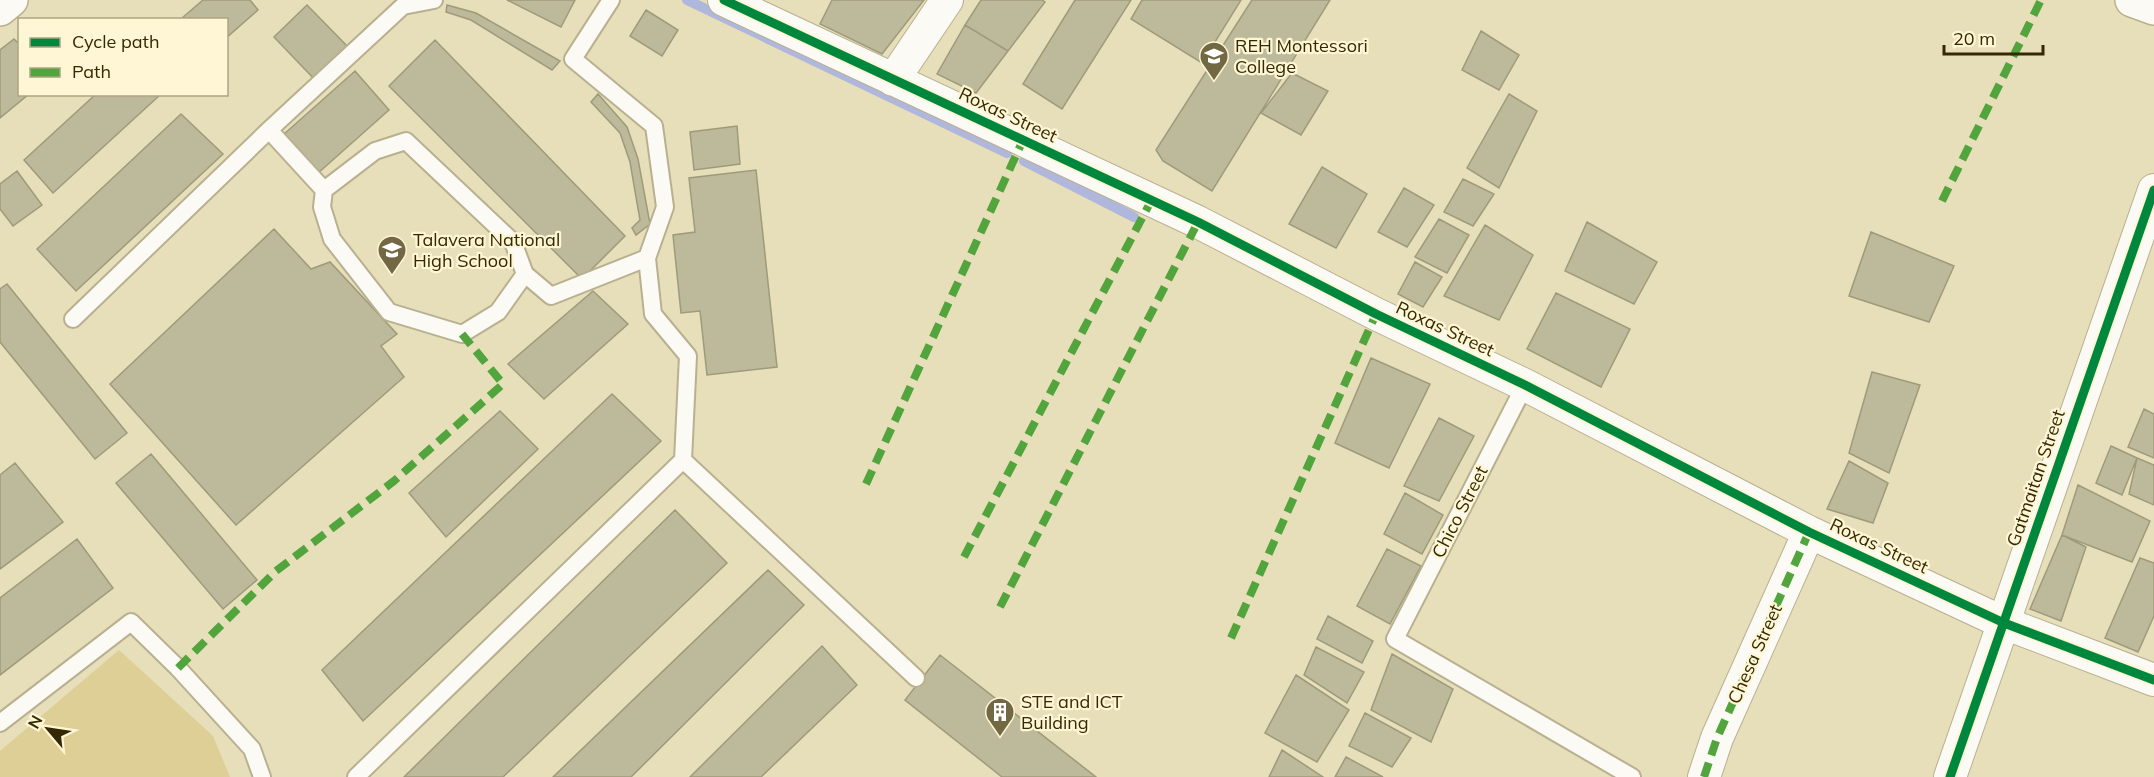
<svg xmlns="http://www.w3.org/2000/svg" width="2154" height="777" viewBox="0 0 2154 777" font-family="Mulish,sans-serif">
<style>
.green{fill:#decf96}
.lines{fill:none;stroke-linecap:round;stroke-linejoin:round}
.stream{stroke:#b0b7dd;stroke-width:10}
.building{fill:#bcba9b;stroke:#9e9b7b;stroke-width:1.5}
.lane-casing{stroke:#b9b090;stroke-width:20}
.street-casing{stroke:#b9b090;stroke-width:34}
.secondary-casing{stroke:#b9b090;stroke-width:36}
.lane{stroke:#fbfaf5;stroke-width:16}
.street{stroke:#fbfaf5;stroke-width:32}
.secondary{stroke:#fbfaf5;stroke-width:33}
.quiet{stroke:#52a43d;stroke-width:8;stroke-dasharray:15 8;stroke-linecap:butt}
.cycleway-casing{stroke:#fff6d6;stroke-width:13}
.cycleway{stroke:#00873e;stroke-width:9}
.labels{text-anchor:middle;stroke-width:4.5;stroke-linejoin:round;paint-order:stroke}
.poi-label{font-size:18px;fill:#332a04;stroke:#fff6d6;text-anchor:start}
.street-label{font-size:18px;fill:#332a04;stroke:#fff6d6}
</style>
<rect width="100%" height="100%" fill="#e7deba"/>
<path class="green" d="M119 650 213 736 230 777H0V751Z"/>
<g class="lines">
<path class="stream" d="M687 0 1007 153
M1024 161 1134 217"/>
</g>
<path class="building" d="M203 0H250L258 10 226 38V20L182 18Z
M507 0H575L561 27Z
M832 0H924L882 54 820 24Z
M981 0H1042L1045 2 1008 51 965 25Z
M1075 0H1131L1062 109 1023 84Z
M1142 0H1241L1202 63 1131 19Z
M1252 0H1330L1212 191 1163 161 1156 150Z
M307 5 350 49 317 82 274 37Z
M447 5 476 13 560 61 552 70 471 20 446 12Z
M646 10 678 30 662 56 630 36Z
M965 25 1008 51 976 93 937 74Z
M1481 31 1519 55 1499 90 1462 70Z
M14 39 20 45V94H29L0 118V50Z
M435 40 625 236 582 279 389 86Z
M355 71 389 110 317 174 283 135Z
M1292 73 1328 91 1301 135 1261 113Z
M96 94H161L53 193 24 160Z
M598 94 627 127 638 159 650 224 636 235 632 228 640 220 630 162 620 133 591 102Z
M1509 94 1537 111 1499 188 1467 168Z
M181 114 223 154 76 291 37 249Z
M737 126 740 164 694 170 690 132Z
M1322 167 1367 194 1336 248 1289 224Z
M756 170 777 367 707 375 700 311 681 313 673 235 695 232 689 178Z
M17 171 42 205 13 226 0 209V184Z
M1463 179 1494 194 1473 226 1444 212Z
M1404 188 1434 205 1407 247 1378 232Z
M1439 219 1469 235 1447 273 1415 257Z
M1587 222 1657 262 1634 304 1565 271Z
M1485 225 1533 255 1499 320 1444 296Z
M274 229 311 269 330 262 397 334 381 346 404 377 236 525 110 384Z
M1871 232 1954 266 1929 322 1849 296Z
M1415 262 1442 277 1423 307 1398 294Z
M7 284 127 433 95 459 0 342V289Z
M593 291 628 324 544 399 508 364Z
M1556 293 1630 329 1601 387 1527 349Z
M1371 358 1430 384 1389 468 1335 443Z
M1872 372 1920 385 1889 473 1849 453Z
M612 394 661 441 363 721 322 670Z
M2144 409 2154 414V458L2128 447Z
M500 411 538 449 446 537 409 493Z
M1439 418 1474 436 1439 501 1404 486Z
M2111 446 2137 458 2122 495 2096 483Z
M151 454 257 580 223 609 116 483Z
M2137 458 2154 465V505L2129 494Z
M1849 461 1888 483 1873 523 1827 509Z
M15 463 63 522 0 569V475Z
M2078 485 2150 521 2132 562 2062 535Z
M1405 493 1443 515 1422 554 1384 534Z
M675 510 727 563 503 777H404Z
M2062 535 2086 547 2061 621 2030 609Z
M77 539 113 588 0 675V598Z
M1387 549 1421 566 1390 624 1357 606Z
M2140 558 2154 563V616L2138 652 2105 638Z
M768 570 804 605 631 777H553Z
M1328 616 1373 641 1362 663 1317 639Z
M822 646 857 685 761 777H690Z
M1316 647 1364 672 1347 703 1304 675Z
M1392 654 1453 689 1431 742 1371 710Z
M940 655 1096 777H1002L905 700Z
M1296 675 1349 710 1317 762 1265 733Z
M1365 713 1411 738 1392 767 1349 746Z
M1282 750 1323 777H1269Z
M1346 757 1383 777H1335Z"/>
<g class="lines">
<g class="lane-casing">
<path id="lane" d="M611 0 573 59 654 126 665 207 647 258 653 314 688 356 683 460 916 678
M269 130 324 190 322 207 332 239 389 312 462 334 498 312 525 274 551 296 647 258
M324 190 375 151 406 141 513 242 525 274
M73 319 269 130 403 6 434 0
M1525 385 1395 639 1632 777
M0 723 131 622 178 668 252 749 262 777
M356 777 683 460"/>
</g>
<g class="street-casing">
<path id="street" d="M724 0 1198 222 1376 314 1525 385 1809 532 2004 623 2154 680
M893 80 947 0
M1704 777 1717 738 1809 532
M1950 777 2154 190"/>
</g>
<g class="secondary-casing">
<path id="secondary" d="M2132 0 2154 8
M0 9 11 0"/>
</g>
<use href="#lane" class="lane"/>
<use href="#street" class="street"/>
<use href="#secondary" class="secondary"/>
<path class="quiet" d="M1942 201 2041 0
M866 484 1023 140
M964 557 1151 201
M1000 607 1198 222
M1231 638 1376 314
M178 668 276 571 394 481 503 384 462 334
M1704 777 1717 738 1809 532"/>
<g class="cycleway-casing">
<path id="cycleway" d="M724 0 1198 222 1376 314 1525 385 1809 532 2004 623 2154 680
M1950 777 2154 190"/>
</g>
<use href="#cycleway" class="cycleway"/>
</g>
<defs>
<g id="university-pin" transform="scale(1.5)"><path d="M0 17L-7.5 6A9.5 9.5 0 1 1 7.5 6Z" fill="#726944" stroke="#fff6d6"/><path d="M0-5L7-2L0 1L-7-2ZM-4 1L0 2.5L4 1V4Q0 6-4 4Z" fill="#fff"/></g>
<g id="school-pin" transform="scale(1.5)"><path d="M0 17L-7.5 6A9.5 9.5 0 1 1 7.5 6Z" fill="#726944" stroke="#fff6d6"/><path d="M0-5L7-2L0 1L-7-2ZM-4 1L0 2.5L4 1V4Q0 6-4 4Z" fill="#fff"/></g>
<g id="building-pin" transform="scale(1.5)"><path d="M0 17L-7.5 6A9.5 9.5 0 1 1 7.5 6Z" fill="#726944" stroke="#fff6d6"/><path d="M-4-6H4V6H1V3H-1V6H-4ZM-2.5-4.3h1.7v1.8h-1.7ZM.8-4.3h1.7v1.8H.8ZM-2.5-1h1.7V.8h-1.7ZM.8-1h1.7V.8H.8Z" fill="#fff"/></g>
</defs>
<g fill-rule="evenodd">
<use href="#university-pin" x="1214" y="56"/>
<use href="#school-pin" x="392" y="250"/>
<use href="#building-pin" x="1000" y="712"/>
</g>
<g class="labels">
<g class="poi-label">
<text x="1235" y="52">REH Montessori<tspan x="1235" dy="21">College</tspan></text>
<text x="413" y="246">Talavera National<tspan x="413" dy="21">High School</tspan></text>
<text x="1021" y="708">STE and ICT<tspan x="1021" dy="21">Building</tspan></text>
</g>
<g class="street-label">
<text transform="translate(1008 115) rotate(25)" y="6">Roxas Street</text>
<text transform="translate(1445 329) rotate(25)" y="6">Roxas Street</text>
<text transform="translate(2036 478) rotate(-71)" y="6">Gatmaitan Street</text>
<text transform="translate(1460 512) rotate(-63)" y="6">Chico Street</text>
<text transform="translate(1879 546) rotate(25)" y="6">Roxas Street</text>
<text transform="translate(1755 654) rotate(-66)" y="6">Chesa Street</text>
</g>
</g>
<rect x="18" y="18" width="210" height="78" fill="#fff6d6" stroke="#ada482" stroke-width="1.5"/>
<rect x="30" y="38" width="30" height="9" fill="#00873e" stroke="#ada482" stroke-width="1.5"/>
<text x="72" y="48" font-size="18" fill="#332a04">Cycle path</text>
<rect x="30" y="68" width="30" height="9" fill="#52a43d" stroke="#ada482" stroke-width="1.5"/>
<text x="72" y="78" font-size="18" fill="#332a04">Path</text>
<g transform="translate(48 729) rotate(299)" stroke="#fff6d6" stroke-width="4.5" paint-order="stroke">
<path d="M0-4.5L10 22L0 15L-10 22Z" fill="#332a04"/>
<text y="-9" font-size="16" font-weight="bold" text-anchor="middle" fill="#332a04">N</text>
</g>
<path d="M1944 45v9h99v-9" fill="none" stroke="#332a04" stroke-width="3"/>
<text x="1953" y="45" font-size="18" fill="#332a04" stroke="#fff6d6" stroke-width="4.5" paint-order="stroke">20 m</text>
</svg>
